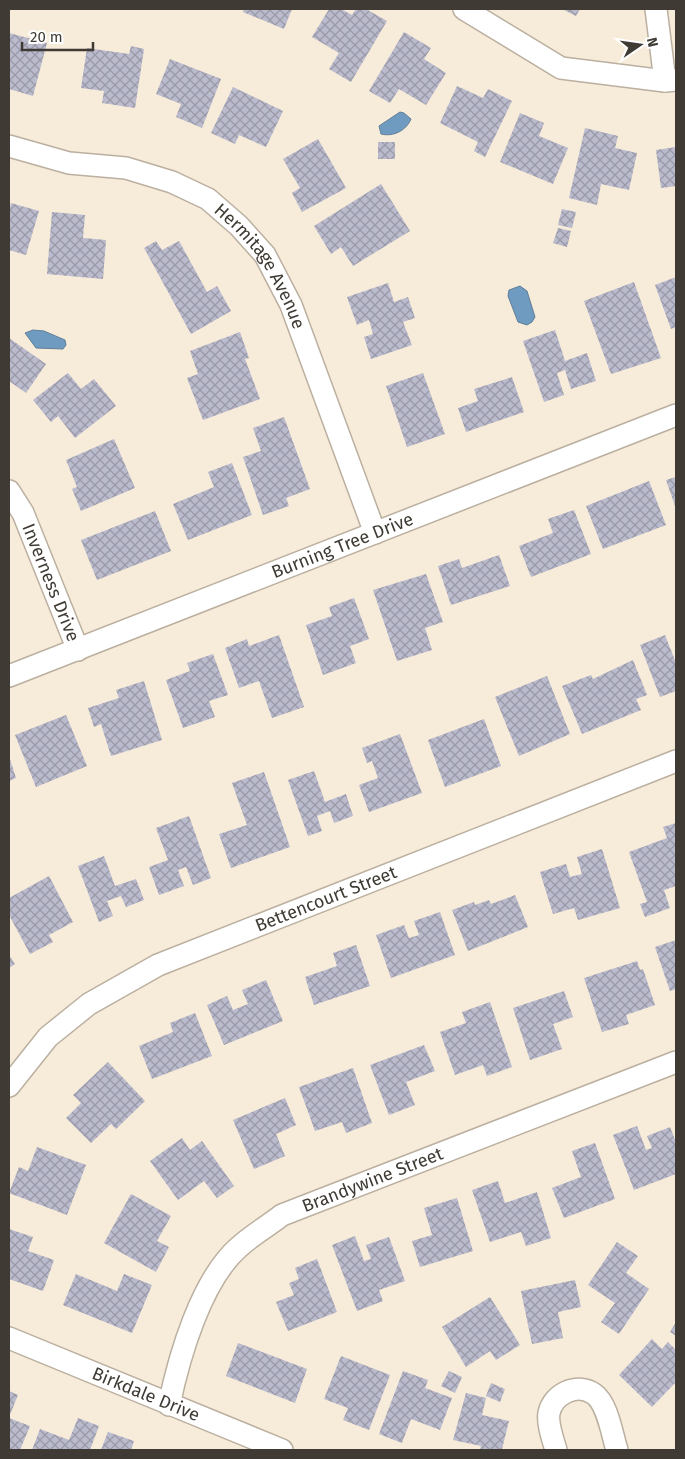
<svg xmlns="http://www.w3.org/2000/svg" width="685" height="1459" viewBox="0 0 685 1459" font-family="'Fira Sans',sans-serif">
<style>
.water{fill:#6f9bc1;stroke:#617e97}
.building{fill:url(#building-cross-hatch)}
.lines{fill:none;stroke-linecap:round;stroke-linejoin:round}
.street-casing{stroke:#bbb0a0;stroke-width:24}
.street{stroke:#fff;stroke-width:21}
.labels{text-anchor:middle;stroke-width:4;stroke-linejoin:round;paint-order:stroke}
.street-label{font-size:18px;fill:#3f3b34;stroke:#fff}
</style>
<defs>
<pattern id="building-cross-hatch" width="8" height="8" patternUnits="userSpaceOnUse" patternTransform="scale(1.25)"><rect width="8" height="8" fill="#bbbbce"/><path d="M0 0l8 8M0 8l8-8" fill="none" stroke="#9999a8"/></pattern>
</defs>
<rect width="100%" height="100%" fill="#f7ebda"/>
<path class="water" d="M400 112 404 113 411 119C406 131 393 137 381 134L379 126Z
M520 286 527 291 535 317 532 322 527 325 518 322 508 296 509 290Z
M33 330 44 331 65 340 66 345 63 349 36 348 25 333Z"/>
<path class="building" d="M244 9H292L284 29 243 12Z
M329 9H341L352 15 356 9H366L387 21 351 82 329 69 339 53 312 37Z
M562 9H580L576 16Z
M404 32 431 48 424 59 446 73 426 105 399 89 390 103 369 91Z
M9 33 47 43 33 96 9 89Z
M131 46 144 49 135 108 102 103 104 91 81 88 87 48 129 54Z
M170 59 221 79 202 128 176 117 181 104 156 94Z
M457 86 483 98 488 89 512 101 485 157 474 151 478 142 440 123Z
M233 87 283 111 266 147 239 135 235 144 211 133Z
M520 113 544 123 539 136 568 148 553 184 500 162Z
M585 128 618 136 615 148 637 153 629 190 601 184 597 205 569 198Z
M318 139 346 188 302 212 292 193 300 188 283 159Z
M378 142H395V159H378Z
M676 147V186L661 188 656 150Z
M381 184 410 231 353 266 341 247 331 254 314 226Z
M11 203 39 211 26 255 9 250V212Z
M562 209 576 212 572 228 558 225Z
M52 212 85 215 83 238 106 240 103 279 47 274Z
M558 228 571 231 567 247 553 243Z
M156 241 162 250 179 241 207 292 217 286 231 311 191 334 144 248Z
M676 277V327L671 329 655 285Z
M634 282 661 358 611 374 584 301Z
M388 283 394 302 408 297 415 318 403 322 412 345 371 359 364 337 373 334 369 320 357 325 347 297Z
M555 330 565 361 587 353 596 381 571 389 565 370 557 373 564 395 544 402 523 341Z
M240 332 249 358 245 359 260 399 203 420 187 378 198 374 190 351Z
M9 338 46 364 26 393 9 381Z
M68 373 81 389 94 379 116 406 75 438 58 416 51 422 33 400Z
M423 373 445 434 407 447 386 386Z
M512 377 524 412 466 432 458 408 478 401 474 389Z
M284 417 310 489 286 498 289 506 263 515 243 457 261 451 253 428Z
M114 439 135 488 81 511 72 489 77 487 66 460Z
M232 463 252 515 188 540 173 504 214 487 208 472Z
M676 477V509L666 480Z
M649 481 666 525 603 549 586 506Z
M574 510 591 554 531 577 519 546 553 533 548 519Z
M155 511 171 551 97 580 81 540Z
M499 555 510 586 451 605 438 566 459 559 462 568Z
M426 574 443 622 425 628 432 650 397 661 373 590Z
M354 598 369 639 350 646 356 663 323 675 306 625 332 616 329 607Z
M279 635 304 707 272 718 259 681 239 688 225 648 247 639 249 646Z
M665 635 676 663V691L660 697 640 645Z
M213 654 228 695 209 701 215 717 183 728 166 680 190 671 187 663Z
M633 660 647 695 636 699 641 710 582 734 562 686 591 675 593 679Z
M547 676 570 734 519 756 495 697Z
M144 681 162 740 111 756 101 724 94 727 88 708 119 698 116 690Z
M66 715 87 766 36 787 15 735Z
M484 719 501 766 445 787 428 740Z
M400 734 422 793 369 812 359 785 378 778 372 761 367 763 362 748Z
M9 756 16 778 9 781Z
M314 771 325 802 346 794 353 816 334 823 330 811 317 816 322 831 308 836 288 780Z
M264 772 290 847 231 868 219 834 247 825 232 783Z
M189 816 211 878 193 885 186 867 178 870 184 886 159 895 149 867 168 860 156 828Z
M676 823V886L664 890 670 908 645 917 640 904 647 902 629 852 667 838 663 827Z
M602 849 620 908 578 920 574 908 553 914 540 872 566 864 570 877 582 874 577 857Z
M104 856 115 886 136 879 144 900 126 907 121 896 107 901 113 916 99 922 78 866Z
M49 876 73 922 49 935 53 942 30 954 9 915V898Z
M515 895 528 927 468 951 452 910 474 902 475 905 489 900 491 904Z
M440 912 455 955 391 978 376 935 404 925 409 938 419 935 414 921Z
M676 940V989L670 991 655 947Z
M356 945 370 986 314 1005 305 977 337 966 333 953Z
M9 955 15 964 9 968Z
M637 961 640 970 643 969 655 1005 626 1015 629 1024 602 1032 584 978Z
M266 980 283 1021 224 1045 207 1005 227 996 233 1010 248 1004 242 990Z
M564 991 573 1017 553 1024 562 1049 530 1060 513 1008Z
M490 1002 512 1067 487 1076 483 1065 455 1075 440 1032 466 1023 462 1012Z
M195 1013 212 1056 152 1079 139 1046 173 1032 170 1023Z
M424 1045 435 1071 406 1082 415 1105 389 1115 370 1065Z
M108 1062 145 1101 116 1129 111 1124 91 1143 66 1118 81 1103 73 1095Z
M353 1068 372 1123 346 1133 342 1122 315 1131 299 1087Z
M285 1098 296 1125 276 1134 285 1156 254 1169 233 1120Z
M637 1126 646 1150 652 1148 647 1136 670 1127 676 1142V1174L634 1190 613 1135Z
M182 1138 190 1150 202 1141 234 1186 217 1198 204 1181 178 1200 150 1161Z
M595 1143 615 1199 564 1218 552 1188 581 1177 572 1151Z
M37 1147 86 1165 67 1215 9 1193 19 1167 28 1171Z
M498 1181 505 1203 537 1192 551 1238 526 1246 521 1232 490 1242 472 1190Z
M131 1194 171 1216 157 1241 169 1247 156 1272 104 1243Z
M457 1198 473 1251 420 1267 412 1241 432 1235 424 1208Z
M9 1229 33 1237 28 1251 54 1260 43 1291 9 1279Z
M355 1236 364 1261 371 1259 366 1245 389 1237 405 1281 379 1290 383 1301 357 1311 332 1245Z
M617 1242 638 1256 626 1273 649 1289 619 1334 601 1322 615 1303 588 1285Z
M317 1259 337 1312 288 1331 276 1302 294 1295 289 1283 299 1279 295 1268Z
M76 1274 117 1291 124 1274 152 1285 132 1333 63 1305Z
M575 1280 581 1307 558 1312 563 1338 532 1344 521 1291Z
M490 1297 520 1345 496 1360 490 1351 466 1367 442 1327Z
M676 1322V1336L670 1332Z
M652 1339 662 1349 668 1342 676 1350V1382L652 1407 619 1375Z
M238 1343 307 1369 295 1403 226 1376Z
M341 1356 390 1375 369 1430 343 1420 348 1408 324 1399Z
M403 1371 428 1380 425 1388 452 1398 440 1430 411 1419 402 1443 379 1434Z
M449 1371 462 1377 455 1393 441 1386Z
M491 1383 505 1389 500 1402 486 1396Z
M9 1391 18 1395 9 1417Z
M466 1393 486 1398 482 1415 509 1421 502 1449 506 1450H480L481 1446 453 1440Z
M9 1418 30 1426 20 1450 9 1449Z
M78 1418 99 1426 90 1450H32L40 1429 69 1440Z
M108 1432 134 1441 131 1450H101Z"/>
<g class="lines">
<g class="street-casing">
<g id="street">
<path d="M464 9 561 68 665 81 676 80"/>
<path d="M656 9 665 81"/>
<path id="s1" d="M9 146 69 163 126 168 172 182 208 199 239 226 265 255 291 305 375 533"/>
<path id="s2" d="M9 491 23 513 78 650"/>
<path id="s3" d="M9 676 676 415"/>
<path id="s4" d="M9 1086 48 1037 89 1004 158 965 676 761"/>
<path id="s5" d="M9 1338 282 1450"/>
<path id="s6" d="M169 1405C179 1357 201 1280 239 1247 252 1235 268 1226 282 1215L676 1062"/>
<path d="M556 1450C553 1440 547 1423 549 1413 553 1394 577 1382 594 1394 608 1404 612 1435 617 1450"/>
</g>
</g>
<use href="#street" class="street"/>
</g>
<g class="labels">
<g class="street-label">
<text dy="6" stroke="none"><textPath href="#s1" startOffset="294">Hermitage Avenue</textPath></text>
<text dy="6" stroke="none"><textPath href="#s3" startOffset="358">Burning Tree Drive</textPath></text>
<text dy="6" stroke="none"><textPath href="#s2" startOffset="101">Inverness Drive</textPath></text>
<text dy="6" stroke="none"><textPath href="#s4" startOffset="375">Bettencourt Street</textPath></text>
<text dy="6" stroke="none"><textPath href="#s6" startOffset="326">Brandywine Street</textPath></text>
<text dy="6" stroke="none"><textPath href="#s5" startOffset="148">Birkdale Drive</textPath></text>
</g>
</g>
<rect width="685" height="1459" fill="none" stroke="#3f3b34" stroke-width="20"/>
<g transform="translate(640 45) rotate(77)" stroke="#ffffff" stroke-width="4" paint-order="stroke">
<path d="M0-4L9 19L0 12L-9 19Z" fill="#3f3b34"/>
<text y="-8" font-size="14" font-weight="bold" text-anchor="middle" fill="#3f3b34">N</text>
</g>
<path d="M22 42v8h71v-8" fill="none" stroke="#3f3b34" stroke-width="2.5"/>
<text x="30" y="42" font-size="15" fill="#3f3b34" stroke="#ffffff" stroke-width="4" paint-order="stroke">20 m</text>
</svg>
